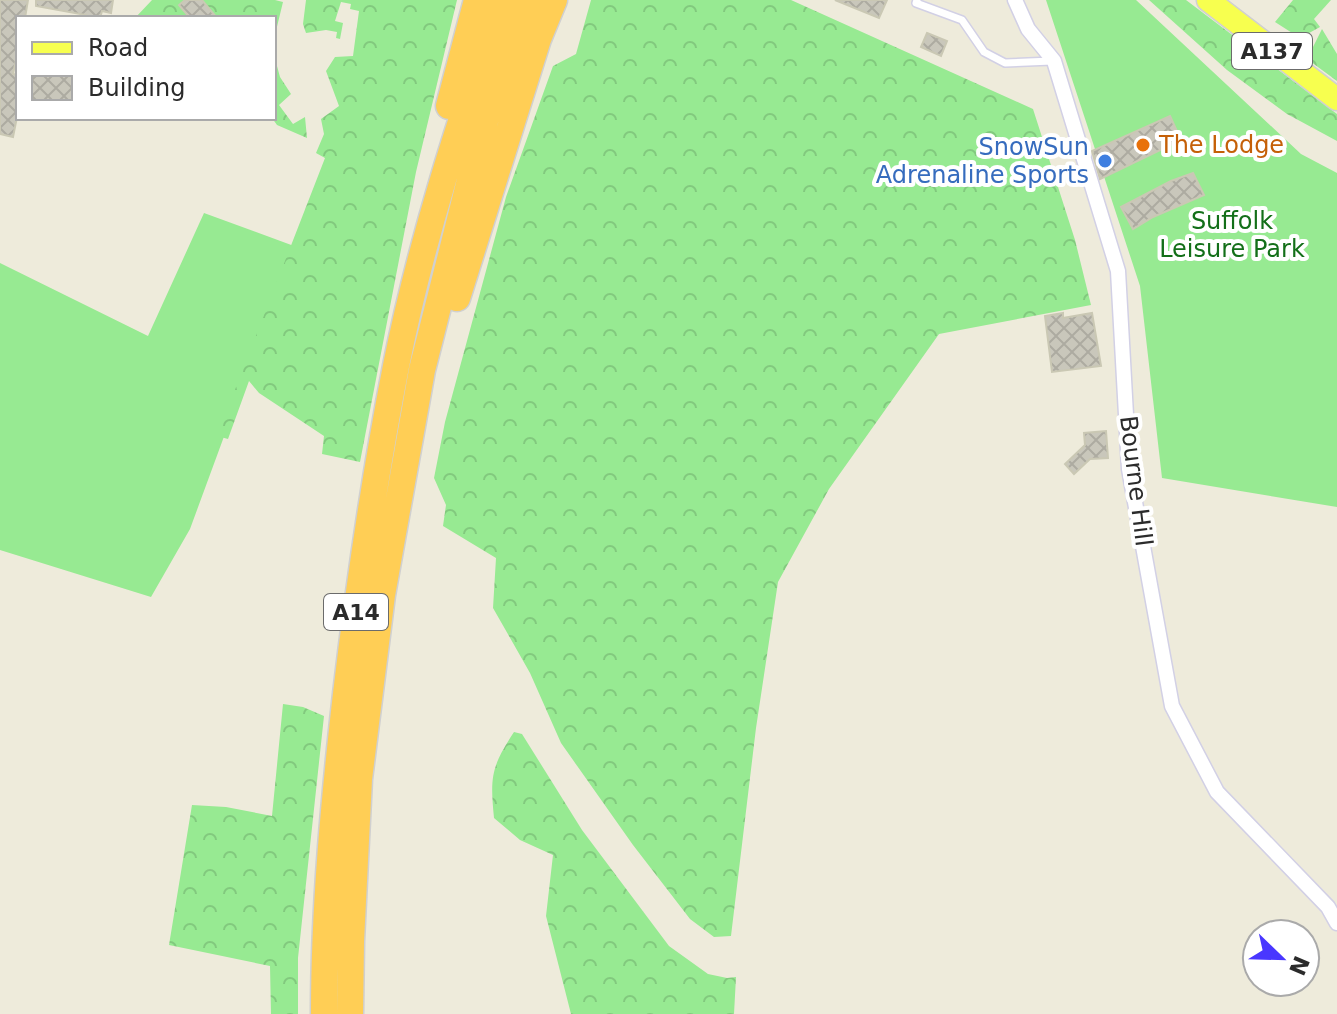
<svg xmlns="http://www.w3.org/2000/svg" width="1337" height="1014" viewBox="0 0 1337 1014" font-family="'DejaVu Sans',sans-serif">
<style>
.grass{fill:#97ea92}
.forest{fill:url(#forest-crowns)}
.building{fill:url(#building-cross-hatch);stroke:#cac8b4;stroke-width:2}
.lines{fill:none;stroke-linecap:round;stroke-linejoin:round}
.lane-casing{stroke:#d2d0e5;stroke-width:10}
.street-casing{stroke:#d2d0e5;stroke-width:17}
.primary-casing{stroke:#d0d0d0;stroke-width:25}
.highway-casing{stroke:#d0d0d0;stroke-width:29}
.lane{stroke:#fff;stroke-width:7}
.street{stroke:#fff;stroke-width:14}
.primary{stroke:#f7ff4f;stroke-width:22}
.highway{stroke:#ffce55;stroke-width:26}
.food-dot{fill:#e8710a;stroke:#fff;stroke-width:3}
.shop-dot{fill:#3f7fe0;stroke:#fff;stroke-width:3}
.labels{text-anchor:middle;stroke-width:8;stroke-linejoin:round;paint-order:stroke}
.shield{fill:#fff;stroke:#6b6b6b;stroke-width:2}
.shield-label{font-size:22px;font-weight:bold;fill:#2b2b2b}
.food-label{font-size:24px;fill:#c56008;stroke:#fff;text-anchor:start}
.shop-label{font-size:24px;fill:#366cbe;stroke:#fff;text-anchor:end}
.park-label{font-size:24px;fill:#136f19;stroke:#fff}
.street-label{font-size:24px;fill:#2b2b2b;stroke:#fff}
</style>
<defs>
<pattern id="forest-crowns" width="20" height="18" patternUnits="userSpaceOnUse" patternTransform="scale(2)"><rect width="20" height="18" fill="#97ea92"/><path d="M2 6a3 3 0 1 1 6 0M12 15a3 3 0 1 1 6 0" fill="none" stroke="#82c97e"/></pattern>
<pattern id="building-cross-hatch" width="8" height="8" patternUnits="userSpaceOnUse" patternTransform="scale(2)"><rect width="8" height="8" fill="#c9c7bb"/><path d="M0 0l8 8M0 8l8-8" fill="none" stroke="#adaba1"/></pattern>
</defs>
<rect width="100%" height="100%" fill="#eeebdb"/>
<path class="grass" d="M1046 0H1136L1301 154 1337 173V507L1162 478 1140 286Z
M204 213 294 246 190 529 151 597 0 550V263L148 336Z"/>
<path class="forest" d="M152 0H275L283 2 274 39V18H135Z
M306 0H457L416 172 360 462 322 454 324 436 259 393 249 381 228 439 217 436 325 158 316 153 324 134 321 119 339 106 326 71 335 57 353 56 359 11 350 9 351 4 341 2 335 21 343 23 340 39 336 38 337 32 326 30 306 33 303 24Z
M591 0H791L1033 109 1075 240 1091 305 939 334 829 489 778 582 756 728 731 936 714 937 690 919 633 845 561 743 530 673 493 608 496 558 443 526 446 505 434 478 445 422 506 197 553 66 576 54Z
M1149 0H1186L1337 114V141L1287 114 1227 70Z
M1293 0H1331L1314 19 1320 27 1300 38 1275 22Z
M1322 29 1337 54V81L1307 59Z
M274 55 280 77 291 94 279 105 293 124 305 117 307 138 277 125 272 118Z
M283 704 303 707 324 716 298 958V1014H271L270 966 169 945 192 805 226 807 272 816Z
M514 732 522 734 582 830 669 946 708 974 727 978 736 977 734 1014H571L546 916 553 855 520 840 494 818C490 777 491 767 514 732Z"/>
<path class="building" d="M0 0H28L25 18H18V51L13 74 18 75V112L13 137 0 134Z
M36 0H113L111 13 102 11 100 18H86V15L36 6Z
M185 0H202L217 18H190L179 5Z
M835 0H887L879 18Z
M927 33 947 41 941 56 921 47Z
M1170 116 1181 140 1100 179 1092 151Z
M1193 173 1204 195 1153 217 1133 229 1121 207 1171 181Z
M1063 313V318L1092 313 1101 366 1052 372 1045 316Z
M1106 431 1108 458 1090 459 1074 474 1065 464 1085 445 1084 433Z"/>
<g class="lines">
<g class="lane-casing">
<path id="lane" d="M917 0 916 3 962 20 984 52 1005 63 1052 61"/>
</g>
<g class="street-casing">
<path id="street" d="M1015 0 1028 29 1054 61 1118 271 1129 469 1172 706 1217 792 1328 907 1337 923"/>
</g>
<g class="primary-casing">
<path id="primary" d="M1208 0 1337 99"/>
</g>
<g class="highway-casing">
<path id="highway" d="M449 106 477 0
M457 298 538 39 554 0
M324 1014C324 907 334 800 346 694 359 584 375 474 396 366 421 241 460 120 502 0
M350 1014 351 941 359 779 382 595 422 370 485 121 527 0"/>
</g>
<use href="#lane" class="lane"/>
<use href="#street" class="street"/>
<use href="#primary" class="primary"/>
<use href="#highway" class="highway"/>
</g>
<circle class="food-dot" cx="1143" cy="145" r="8"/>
<circle class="shop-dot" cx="1105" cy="161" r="8"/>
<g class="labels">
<g class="shield">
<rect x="1232" y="33" width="80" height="36" rx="6"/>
<rect x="324" y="594" width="64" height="36" rx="6"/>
</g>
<g class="shield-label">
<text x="1272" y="59">A137</text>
<text x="356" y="620">A14</text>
</g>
<g class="food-label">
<text x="1159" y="153">The Lodge</text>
</g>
<g class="shop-label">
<text x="1089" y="155">SnowSun<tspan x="1089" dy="28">Adrenaline Sports</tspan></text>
</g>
<g class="park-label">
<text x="1232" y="229">Suffolk<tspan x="1232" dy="28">Leisure Park</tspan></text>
</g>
<g class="street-label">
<text transform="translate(1136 481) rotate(83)" y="8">Bourne Hill</text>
</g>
</g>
<rect x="16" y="16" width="260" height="104" fill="#ffffff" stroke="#aaaaaa" stroke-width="2"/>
<rect x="32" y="42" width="40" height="12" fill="#f7ff4f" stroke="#aaaaaa" stroke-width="2"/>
<text x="88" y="56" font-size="24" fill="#2b2b2b">Road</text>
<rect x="32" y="76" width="40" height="24" fill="url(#building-cross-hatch)" stroke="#aaaaaa" stroke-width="2"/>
<text x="88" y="96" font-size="24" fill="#2b2b2b">Building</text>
<g transform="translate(1281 958) rotate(113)"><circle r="38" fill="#ffffff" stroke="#aaaaaa" stroke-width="2"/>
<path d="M0-6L14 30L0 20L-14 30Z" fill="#4937ff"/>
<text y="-12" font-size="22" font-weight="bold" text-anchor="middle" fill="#2b2b2b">N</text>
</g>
</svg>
